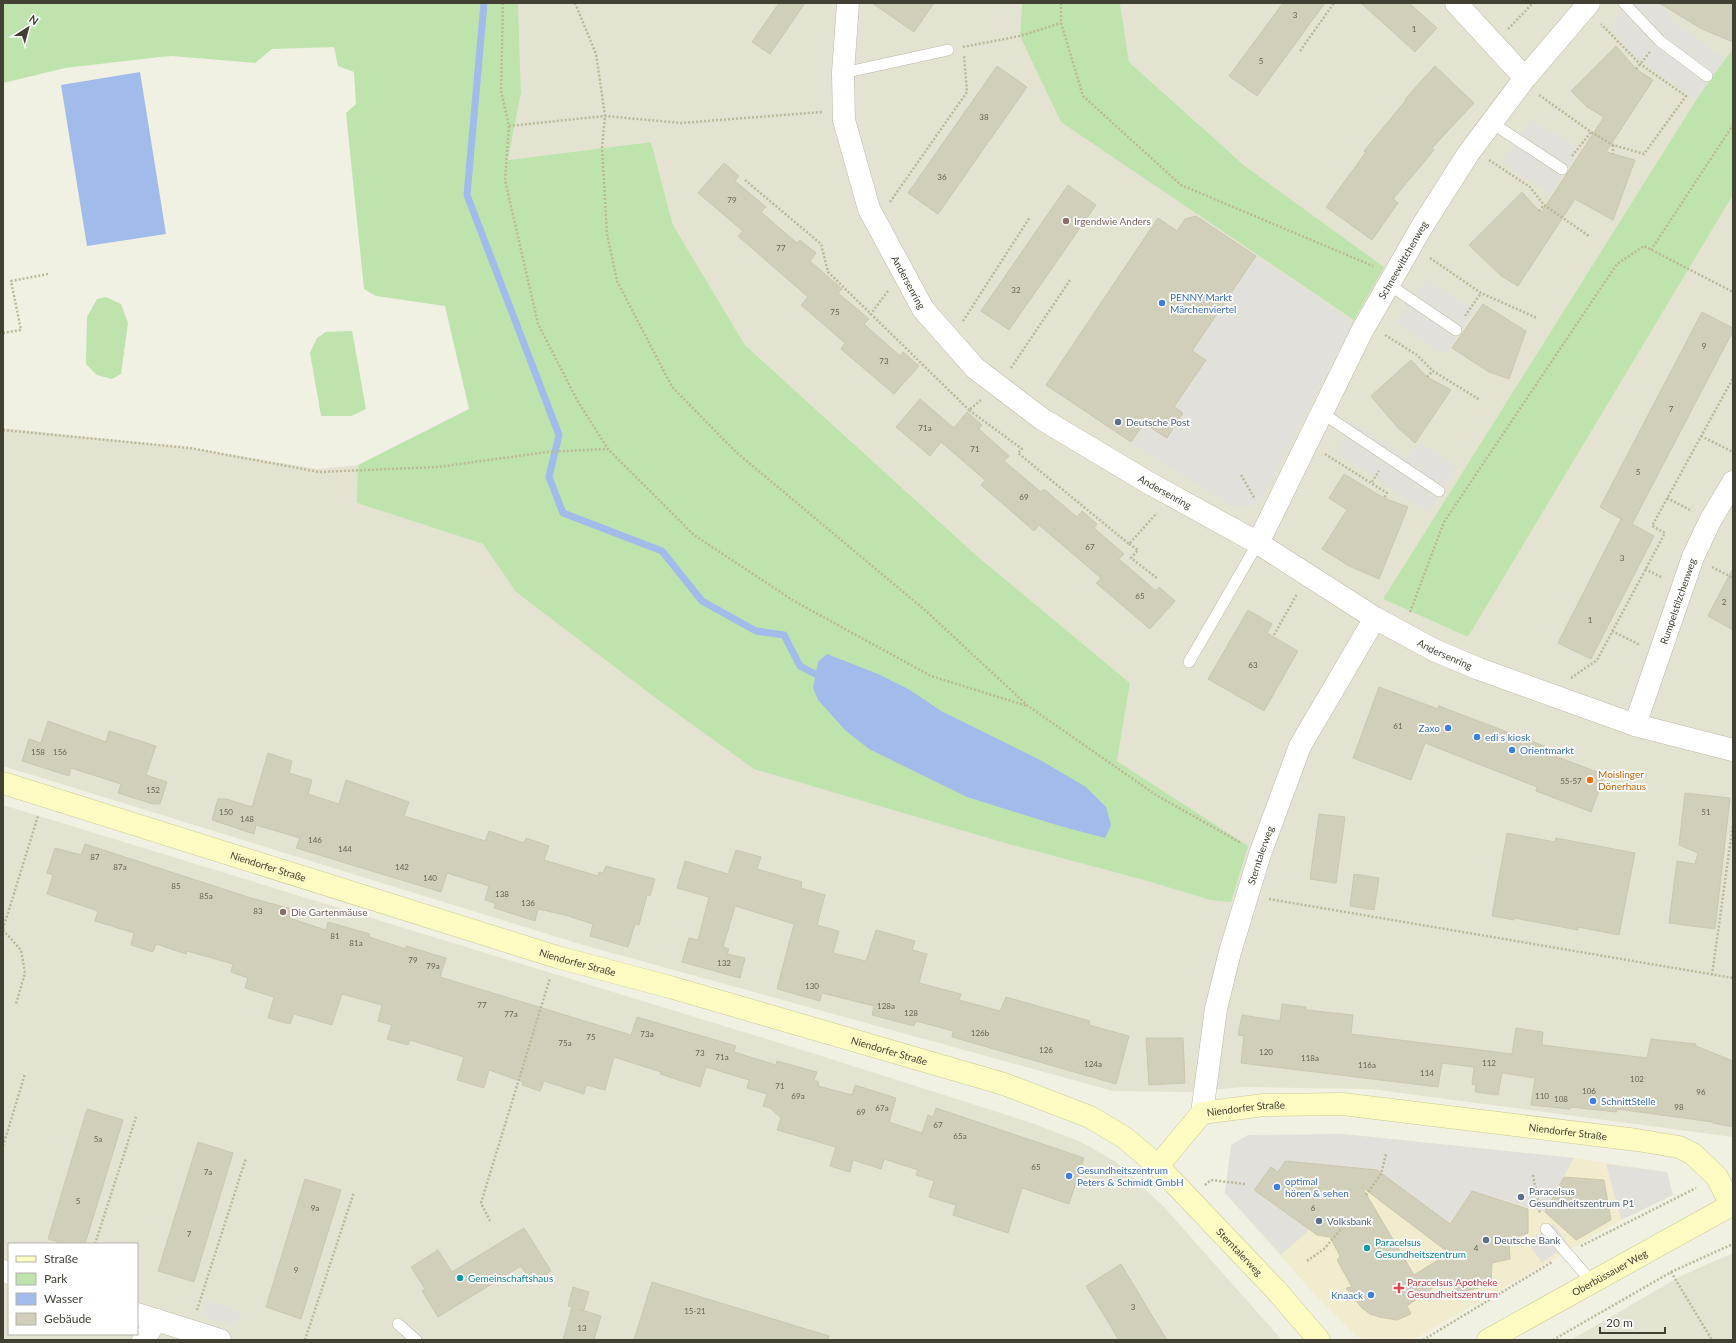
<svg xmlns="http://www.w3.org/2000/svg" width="1736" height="1343" viewBox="0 0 1736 1343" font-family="Lato,sans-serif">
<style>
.residential{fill:#e4e3d1;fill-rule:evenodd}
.commercial{fill:#f2ecce}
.green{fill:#bee3ad}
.parking{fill:#e1e0db}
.water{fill:#a1bbeb}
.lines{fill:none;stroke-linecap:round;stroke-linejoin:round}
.stream{stroke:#a1bbeb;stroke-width:7}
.building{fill:#d1ceb9;stroke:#ccc7ad;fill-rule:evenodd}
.lane-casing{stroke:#bbb9a6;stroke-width:12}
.street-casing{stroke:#bbb9a6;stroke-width:23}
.secondary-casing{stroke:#ccca92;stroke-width:23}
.path{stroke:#bcb898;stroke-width:2.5;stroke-dasharray:2 2;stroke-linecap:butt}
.lane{stroke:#fff;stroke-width:11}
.street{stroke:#fff;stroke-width:22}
.secondary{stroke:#fbfbc2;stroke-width:22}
.education-dot{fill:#8d6e63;stroke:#fff;stroke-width:1.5}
.shop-dot{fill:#3f7fe0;stroke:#fff;stroke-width:1.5}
.service-dot{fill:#5c6f8a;stroke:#fff;stroke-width:1.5}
.food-dot{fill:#e8710a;stroke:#fff;stroke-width:1.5}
.culture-dot{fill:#0f9aa8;stroke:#fff;stroke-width:1.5}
.health-dot{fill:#e0444e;stroke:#fff;stroke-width:1.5}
.labels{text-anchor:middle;stroke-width:3.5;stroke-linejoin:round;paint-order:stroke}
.number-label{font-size:8px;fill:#666454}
.education-label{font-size:10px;fill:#785e54;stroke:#fff;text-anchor:start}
.street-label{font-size:10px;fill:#424033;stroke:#fff}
.shop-label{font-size:10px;fill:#366cbe;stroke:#fff;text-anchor:start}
.service-label{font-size:10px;fill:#4e5e75;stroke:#fff;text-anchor:start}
.food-label{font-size:10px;fill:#c56008;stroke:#fff;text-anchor:start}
.culture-label{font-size:10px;fill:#0d838f;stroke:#fff;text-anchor:start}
.health-label{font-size:10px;fill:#be3a42;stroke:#fff;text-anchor:start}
</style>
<rect width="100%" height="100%" fill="#f0f0e3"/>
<path class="residential" d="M518 3H1022L1020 36 1246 167 1129 62 1120 3H1733V49L1708 81 1383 599 1468 637 1733 195V1137L1371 1089 1243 1087 1188 1092 1113 1091 583 945 3 766V428L190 448 318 469 358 465V503L483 544 516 592 694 725 1005 843 1144 880 1210 900 1247 846 1117 761 1130 683 977 556 745 345 673 225 651 142 508 160 521 93Z
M3 805 812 1053 1032 1123 1081 1142 1116 1162 1163 1206 1282 1340H3ZM9 1244H137V1334H9Z
M1733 1253V1340H1571L1681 1276Z"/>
<path class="commercial" d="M1343 1134 1574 1158 1667 1172 1673 1195 1621 1220 1413 1340H1367L1356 1336 1314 1294 1225 1193 1231 1145Z"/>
<path class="green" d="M3 3H518L521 93 508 160 651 142 673 225 745 345 977 556 1130 683 1117 761 1248 846 1231 902 1210 900 1144 880 1005 843 754 769 661 702 516 592 483 544 357 503 358 465 469 409 445 306 376 296 364 289 346 113 356 104 354 72 338 66 334 47 272 49 255 63 172 56 160 57 65 68 3 83Z
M1022 3H1120L1129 62 1246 167 1384 267 1354 320 1061 122 1020 36Z
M1733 49V195L1468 637 1383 599 1708 81Z
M106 297 121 304 128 323 121 374 112 379 97 375 86 364 87 317 97 299Z
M352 331 366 409 351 416H321L310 353 317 338 326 332Z"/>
<path class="parking" d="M1631 3H1660L1676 23 1725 59 1696 100 1635 57 1609 28Z
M1532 119 1579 150 1550 194 1503 163Z
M1256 256 1353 322 1262 498 1256 503 1243 507 1231 506 1131 442 1144 423 1167 438 1183 414 1174 407 1206 360 1192 351Z
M1427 279 1474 311 1445 355 1396 323Z
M1351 421 1408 459 1420 442 1456 467 1428 513 1335 452Z
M1343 1134 1574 1158 1545 1212 1472 1191 1449 1223 1387 1178 1285 1161 1278 1172 1271 1167 1254 1190 1309 1230 1281 1255 1225 1193 1231 1145 1248 1135Z
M1606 1164 1667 1172 1673 1195 1621 1220Z
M1554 1224 1568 1244 1542 1263 1527 1242Z
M206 1301 240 1311 236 1326 201 1316Z"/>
<path class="water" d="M140 72 166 234 87 246 61 85Z
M827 654 878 674 910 690 941 711 1040 760 1086 787 1106 807 1111 825 1105 838 1060 826 967 797 869 749 846 731 818 700 813 688 818 662Z"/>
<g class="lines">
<path class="stream" d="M484 3 467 195 559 435 549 477 563 513 662 551 702 601 756 631 784 635 800 666 815 674"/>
</g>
<path class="building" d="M779 3H805L770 54 752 42Z
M872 3H934L914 32Z
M1283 3H1325L1257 96 1229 76Z
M1361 3H1409L1437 28 1415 52Z
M1659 3H1733V42L1702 29Z
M1616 46 1636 69 1653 80 1606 152 1635 160 1613 220 1575 199 1518 286 1501 276 1469 245 1522 192 1541 213 1604 117 1587 107 1571 91Z
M997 66 1027 87 938 214 908 193Z
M1435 66 1474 103 1432 148 1434 150 1393 199 1398 203 1372 240 1326 207 1366 152 1364 151 1406 100 1405 99Z
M724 163 739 176 735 181 766 207 761 212 797 243 800 240 816 253 810 261 842 289 838 293 869 319 864 324 900 356 903 352 919 366 894 394 841 349 845 343 801 305 808 297 738 236 743 231 698 193Z
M1068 185 1096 205 1009 330 981 311Z
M1196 216 1256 256 1192 351 1206 360 1174 407 1183 413 1167 438 1144 423 1131 442 1046 385 1158 218 1177 231 1185 219Z
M1483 304 1526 331 1509 379 1489 372 1452 348Z
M1702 312 1733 328V331L1632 524 1654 536 1591 659 1558 643 1621 519 1623 520 1600 507Z
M1411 360 1427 377 1451 390 1415 443 1397 427 1371 396Z
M920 399 954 428 967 412 982 425 979 429 1009 456 1004 461 1041 492 1044 489 1077 517 1082 511 1097 524 1094 528 1124 554 1119 559 1156 591 1159 587 1175 601 1150 629 1096 583 1101 578 1039 525 1034 531 981 485 985 480 941 442 930 456 896 427Z
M1344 474 1384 498 1408 507 1379 579 1349 566 1322 549 1347 510 1329 498Z
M1733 568V630L1708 616Z
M1248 610 1272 624 1267 633 1298 651 1264 711 1208 679Z
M1379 687 1438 709 1439 706 1552 749 1550 754 1605 775 1591 812 1536 791 1537 787 1425 743 1411 780 1353 758Z
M48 721 106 742 109 731 156 746 146 775 167 782 160 804H153L118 793 121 784 71 768 69 776 22 761 29 739 41 743Z
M268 753 292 761 289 773 312 780 308 794 339 804 346 780 409 802 404 816 485 841 489 831 524 843 526 838 549 846 544 860 598 876 599 872 603 873 606 866 655 879 650 896 647 895 639 925 635 924 628 947 590 936 593 924 565 915 538 909 535 921 494 908 495 903 485 900 489 886 447 873 441 892 296 848 300 838 256 825 254 834 212 820 218 799H226L252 807Z
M1685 793 1730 798 1715 929 1669 923 1677 861 1695 864 1698 853 1679 845Z
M1319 814 1345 817 1336 883 1310 879Z
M1507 833 1555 842 1556 838 1635 853 1619 935 1578 927V930L1514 918V920L1492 916Z
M85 844 251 898 292 909 289 918 326 930 328 922 370 934 369 937 406 949V946L446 958 440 977 631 1035 637 1017 736 1046 734 1052 776 1065 777 1061 817 1072 814 1080 819 1082 818 1086 852 1095 855 1085 896 1098 889 1122 922 1133 928 1115 933 1117 936 1108 1084 1158 1069 1204 1022 1188 1008 1233 953 1215 956 1205 929 1197 934 1181 916 1175 918 1170 884 1159 881 1169 853 1160 850 1172 830 1166 836 1147 777 1130 781 1118 770 1108 763 1106 767 1094 747 1088 749 1080 706 1067 700 1087 660 1074 661 1072 614 1057 605 1090 586 1085 584 1094 544 1081 540 1091 522 1085 523 1082 489 1070 484 1088 457 1080 464 1057 410 1040 408 1045 387 1039 392 1025 378 1021 382 1005 342 994 332 1025 294 1014 290 1024 268 1018 274 997 245 988 248 978 231 972 233 964 187 951 186 954 156 944 153 952 131 945 134 933 95 921 98 911 47 894 53 875 47 873 55 848 81 855Z
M736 850 761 857 757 869 802 882 801 888 825 895 817 925 839 931 833 953 866 961 876 930 915 941 912 950 927 954 919 983 961 994 959 1000 1000 1011 1006 997 1090 1021 1089 1025 1129 1036 1116 1084 952 1037 953 1031 916 1021 914 1026 872 1015 874 1006 822 993 820 1001 777 989 794 924 735 906 723 947 729 949 727 954 745 958 740 978 682 962 689 938 698 940 709 897 677 888 685 861 728 874Z
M1354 874 1379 878 1374 910 1350 906Z
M1282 1004 1306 1007V1010L1353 1015 1351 1034 1512 1054 1516 1028 1543 1032 1542 1045 1647 1058 1651 1039 1696 1044V1046L1733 1061V1127L1713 1123V1122L1617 1109V1112L1570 1107V1109L1531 1105 1535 1078 1502 1073 1498 1095 1475 1092 1476 1085 1472 1084 1474 1067 1442 1063 1438 1087 1241 1063 1244 1036 1238 1035 1242 1015 1280 1021Z
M1146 1038H1183L1185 1083 1149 1085Z
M87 1109 123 1120 85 1244H65L48 1239Z
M198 1142 233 1153 194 1282 158 1271Z
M1285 1161 1377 1170 1450 1224 1472 1191 1528 1209V1233L1509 1240 1510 1259 1492 1263 1491 1285 1458 1293 1448 1277 1407 1306 1411 1314 1397 1320 1379 1317 1370 1314 1362 1308 1346 1288 1352 1287 1337 1260 1340 1256 1330 1237 1317 1235 1254 1190 1271 1167 1278 1172ZM1362 1187 1449 1253 1414 1275Z
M1564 1177 1604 1180 1611 1220 1576 1240 1545 1212Z
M305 1179 341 1190 301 1319 266 1307Z
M524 1228 551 1271 532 1283 521 1266 438 1317 422 1291 425 1289 411 1267 438 1250 452 1272Z
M1121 1264 1145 1304 1167 1340H1119L1086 1286Z
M652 1282 829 1336 828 1340H634Z
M573 1287 589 1292 584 1310 578 1309 601 1316 594 1340H563L572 1307 568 1306Z"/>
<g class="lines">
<g class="lane-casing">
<path id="lane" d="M1624 3 1660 41 1707 76
M843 73 948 50
M1492 123 1562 169
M1388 284 1456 330
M1322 413 1439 491
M1189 662 1258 543
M1546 1229 1591 1281
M398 1324 416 1340"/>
</g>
<g class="street-casing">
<g id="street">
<path id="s1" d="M848 3 843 73 844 120 869 209 923 309 975 368 1042 419 1149 483 1258 543 1375 618 1434 650 1479 669 1635 725 1733 750"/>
<path d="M1456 3 1525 78"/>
<path id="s2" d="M1258 543 1362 331 1421 228 1468 154 1525 78 1589 3"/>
<path id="s3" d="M1635 725 1693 557 1710 521 1733 482"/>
<path id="s4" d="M1202 1113 1216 1009 1230 952 1260 854 1300 746 1375 618"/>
<path d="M3 1271 9 1273"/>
<path d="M137 1314 220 1340"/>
<path d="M143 1340 157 1320"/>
</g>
</g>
<g class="secondary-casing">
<g id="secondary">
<path id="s5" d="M3 783 557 957 670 987 1004 1084 1090 1117 1125 1138 1158 1166 1275 1289 1319 1340"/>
<path id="s6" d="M1158 1166 1202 1113 1264 1105 1342 1104 1637 1140 1679 1147 1693 1154 1717 1177 1731 1205"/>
<path id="s7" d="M1488 1340 1733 1204"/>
</g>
</g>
<path class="path" d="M503 3 501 91 509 126 505 180 538 324 577 400 608 449 694 535 794 601 931 676 1027 706
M575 3 596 54 605 116 602 148 607 234 617 281 672 387 736 452 926 611 1028 706 1156 795 1241 843
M1061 3V23L1083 96 1181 185 1373 266
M1508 29 1533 3
M963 47 1020 36 1061 23
M1300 51 1334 3
M1636 69 1650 52
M1539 95 1591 132 1613 145 1644 154 1686 96 1640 64 1601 24
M509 126 605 116 681 123 822 112
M1613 145V154
M1572 156 1591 132
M1489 160 1530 187 1544 205 1589 236
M745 180 821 244 828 272 969 410
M890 202 967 92 964 56
M1539 211 1544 205
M1651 250 1733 125
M1430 258 1481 293 1537 318
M870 315 888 291
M1465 316 1481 293
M963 321 1030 217
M3 333 21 330 11 281 48 274
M1385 335 1417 355 1433 371 1480 400
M1011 368 1070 280
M1427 377 1433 371
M981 400 969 410 1022 449 1018 453 1129 544 1157 513
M3 430 190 448 319 472 438 467 547 452 607 449
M1701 436 1733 452
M1325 454 1387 493 1384 498
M1241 475 1255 499
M1372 482 1379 471
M1667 498 1692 511
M1129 544 1138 550 1131 558 1158 579
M1712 567 1733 578
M1645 569 1663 578
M1410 612 1444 522 1617 264 1644 246 1733 292
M1612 631 1640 645
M1274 635 1297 594
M1571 678 1597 660 1665 533 1652 526 1733 378
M1269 899 1733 978
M3 929 38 816
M3 930 21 950 25 973 16 1004
M1712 975 1733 824
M3 1146 25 1074
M1533 1175 1540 1214
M1205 1185 1211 1180 1245 1184
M1366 1195 1381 1174 1386 1154
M490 1221 481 1203 550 978
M95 1244 136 1117
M1581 1246 1696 1188
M1307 1261 1324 1249 1342 1228
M1671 1272 1712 1340
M197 1310 246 1158
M305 1340 354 1192
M1423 1340 1552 1262
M1553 1340 1671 1272 1733 1244"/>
<use href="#lane" class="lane"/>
<use href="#street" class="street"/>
<use href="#secondary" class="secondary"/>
</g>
<g class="education-dot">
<circle cx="1066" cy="221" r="4"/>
<circle cx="283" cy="912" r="4"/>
</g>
<g class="shop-dot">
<circle cx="1162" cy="303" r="4"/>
<circle cx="1448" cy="728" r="4"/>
<circle cx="1477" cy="737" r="4"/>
<circle cx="1512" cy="750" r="4"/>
<circle cx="1593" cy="1101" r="4"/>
<circle cx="1069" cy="1176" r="4"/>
<circle cx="1277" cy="1187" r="4"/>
<circle cx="1371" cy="1295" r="4"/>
</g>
<g class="service-dot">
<circle cx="1118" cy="422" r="4"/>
<circle cx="1521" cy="1197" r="4"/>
<circle cx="1319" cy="1221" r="4"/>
<circle cx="1486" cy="1240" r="4"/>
</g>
<circle class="food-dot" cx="1590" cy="780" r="4"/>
<g class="culture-dot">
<circle cx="1367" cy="1248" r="4"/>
<circle cx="460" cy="1278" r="4"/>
</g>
<path class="health-dot" d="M1397 1282h4v4h4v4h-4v4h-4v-4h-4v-4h4z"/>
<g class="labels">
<g class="number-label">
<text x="1295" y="18">3</text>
<text x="1414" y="32">1</text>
<text x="1261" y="64">5</text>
<text x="984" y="120">38</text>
<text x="942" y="180">36</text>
<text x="732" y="203">79</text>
<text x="781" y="251">77</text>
<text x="1016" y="293">32</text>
<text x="835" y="315">75</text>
<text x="1704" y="349">9</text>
<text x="884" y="364">73</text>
<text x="1671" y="412">7</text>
<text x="925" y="431">71a</text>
<text x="975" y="452">71</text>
<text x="1638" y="475">5</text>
<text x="1024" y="500">69</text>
<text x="1090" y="550">67</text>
<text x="1622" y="561">3</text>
<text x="1140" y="599">65</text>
<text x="1724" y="605">2</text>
<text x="1590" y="623">1</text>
<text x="1253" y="668">63</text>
<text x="1398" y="729">61</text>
<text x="38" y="755">158</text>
<text x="60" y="755">156</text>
<text x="1571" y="784">55-57</text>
<text x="153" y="793">152</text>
<text x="226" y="815">150</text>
<text x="1706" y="815">51</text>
<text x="247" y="822">148</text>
<text x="315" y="843">146</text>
<text x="345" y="852">144</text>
<text x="95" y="860">87</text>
<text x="120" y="870">87a</text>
<text x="402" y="870">142</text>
<text x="430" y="881">140</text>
<text x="176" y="889">85</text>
<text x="502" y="897">138</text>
<text x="206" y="899">85a</text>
<text x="528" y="906">136</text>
<text x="258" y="914">83</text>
<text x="335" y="939">81</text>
<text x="356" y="946">81a</text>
<text x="413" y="963">79</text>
<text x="724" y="966">132</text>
<text x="433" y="969">79a</text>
<text x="812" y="989">130</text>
<text x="482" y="1008">77</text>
<text x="886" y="1009">128a</text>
<text x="911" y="1016">128</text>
<text x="511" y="1017">77a</text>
<text x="980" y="1036">126b</text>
<text x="647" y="1037">73a</text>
<text x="591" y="1040">75</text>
<text x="565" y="1046">75a</text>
<text x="1046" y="1053">126</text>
<text x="1266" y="1055">120</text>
<text x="700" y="1056">73</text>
<text x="722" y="1060">71a</text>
<text x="1310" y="1061">118a</text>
<text x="1489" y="1066">112</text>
<text x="1093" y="1067">124a</text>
<text x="1367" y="1068">116a</text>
<text x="1427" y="1076">114</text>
<text x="1637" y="1082">102</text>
<text x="780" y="1089">71</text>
<text x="1589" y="1094">106</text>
<text x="1701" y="1095">96</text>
<text x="798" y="1099">69a</text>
<text x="1542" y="1099">110</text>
<text x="1561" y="1102">108</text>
<text x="1679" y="1110">98</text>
<text x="882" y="1111">67a</text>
<text x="861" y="1115">69</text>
<text x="938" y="1128">67</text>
<text x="960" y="1139">65a</text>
<text x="98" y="1142">5a</text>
<text x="1036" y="1170">65</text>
<text x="208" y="1175">7a</text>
<text x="78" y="1204">5</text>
<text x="315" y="1211">9a</text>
<text x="1313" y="1211">6</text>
<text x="189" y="1237">7</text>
<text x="1476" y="1251">4</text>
<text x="296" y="1273">9</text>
<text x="1133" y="1310">3</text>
<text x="695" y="1314">15-21</text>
<text x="582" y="1331">13</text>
</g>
<g class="education-label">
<text x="1074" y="225">Irgendwie Anders</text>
<text x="291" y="916">Die Gartenmäuse</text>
</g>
<g class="street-label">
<text dy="4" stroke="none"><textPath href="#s2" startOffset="318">Schneewittchenweg</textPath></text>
<text dy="4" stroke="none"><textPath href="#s1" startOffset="293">Andersenring</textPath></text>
<text dy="4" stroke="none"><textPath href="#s1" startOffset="629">Andersenring</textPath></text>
<text dy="4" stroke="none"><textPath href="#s3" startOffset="131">Rumpelstilzchenweg</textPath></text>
<text dy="4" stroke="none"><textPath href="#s1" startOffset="953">Andersenring</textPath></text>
<text dy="4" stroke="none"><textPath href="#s4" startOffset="265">Sterntalerweg</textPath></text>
<text dy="4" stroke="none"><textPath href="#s5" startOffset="278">Niendorfer Straße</textPath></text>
<text dy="4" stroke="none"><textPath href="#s5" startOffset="602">Niendorfer Straße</textPath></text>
<text dy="4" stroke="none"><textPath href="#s5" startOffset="926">Niendorfer Straße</textPath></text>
<text dy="4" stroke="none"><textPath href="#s6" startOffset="113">Niendorfer Straße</textPath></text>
<text dy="4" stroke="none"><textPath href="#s6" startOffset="437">Niendorfer Straße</textPath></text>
<text dy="4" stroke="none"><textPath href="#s5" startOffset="1340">Sterntalerweg</textPath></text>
<text dy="4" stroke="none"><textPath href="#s7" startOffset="139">Oberbüssauer Weg</textPath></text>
</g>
<g class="shop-label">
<text x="1170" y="301">PENNY Markt<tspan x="1170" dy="12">Märchenviertel</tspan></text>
<text x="1440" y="732" text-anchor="end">Zaxo</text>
<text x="1485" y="741">edi s kiosk</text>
<text x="1520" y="754">Orientmarkt</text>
<text x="1601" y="1105">SchnittStelle</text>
<text x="1077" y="1174">Gesundheitszentrum<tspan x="1077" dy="12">Peters &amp; Schmidt GmbH</tspan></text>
<text x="1285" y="1185">optimal<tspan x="1285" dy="12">hören &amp; sehen</tspan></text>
<text x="1363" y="1299" text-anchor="end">Knaack</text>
</g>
<g class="service-label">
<text x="1126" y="426">Deutsche Post</text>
<text x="1529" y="1195">Paracelsus<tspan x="1529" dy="12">Gesundheitszentrum P1</tspan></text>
<text x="1327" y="1225">Volksbank</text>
<text x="1494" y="1244">Deutsche Bank</text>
</g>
<g class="food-label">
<text x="1598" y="778">Moislinger<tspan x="1598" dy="12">Dönerhaus</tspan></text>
</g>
<g class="culture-label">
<text x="1375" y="1246">Paracelsus<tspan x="1375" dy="12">Gesundheitszentrum</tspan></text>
<text x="468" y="1282">Gemeinschaftshaus</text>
</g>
<g class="health-label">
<text x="1407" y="1286">Paracelsus Apotheke<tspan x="1407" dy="12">Gesundheitszentrum</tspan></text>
</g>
</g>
<rect width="1736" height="1343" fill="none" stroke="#424033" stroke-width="8"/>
<rect x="8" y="1243" width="130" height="92" fill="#ffffff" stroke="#b3b3ad"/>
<rect x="16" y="1256" width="20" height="6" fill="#fbfbc2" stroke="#b3b3ad"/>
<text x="44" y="1263" font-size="12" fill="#424033">Straße</text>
<rect x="16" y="1273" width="20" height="12" fill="#bee3ad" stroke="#b3b3ad"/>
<text x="44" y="1283" font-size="12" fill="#424033">Park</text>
<rect x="16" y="1293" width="20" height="12" fill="#a1bbeb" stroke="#b3b3ad"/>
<text x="44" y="1303" font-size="12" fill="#424033">Wasser</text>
<rect x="16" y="1313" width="20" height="12" fill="#d1ceb9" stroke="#b3b3ad"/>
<text x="44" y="1323" font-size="12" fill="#424033">Gebäude</text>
<g transform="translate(28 28) rotate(36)" stroke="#ffffff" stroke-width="3" paint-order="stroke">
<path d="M0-3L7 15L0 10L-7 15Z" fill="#424033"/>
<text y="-6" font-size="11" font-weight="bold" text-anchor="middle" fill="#424033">N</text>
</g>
<path d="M1600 1327v6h65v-6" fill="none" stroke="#424033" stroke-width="2"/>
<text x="1606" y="1327" font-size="12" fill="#424033" stroke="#ffffff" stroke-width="3" paint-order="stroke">20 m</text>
</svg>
